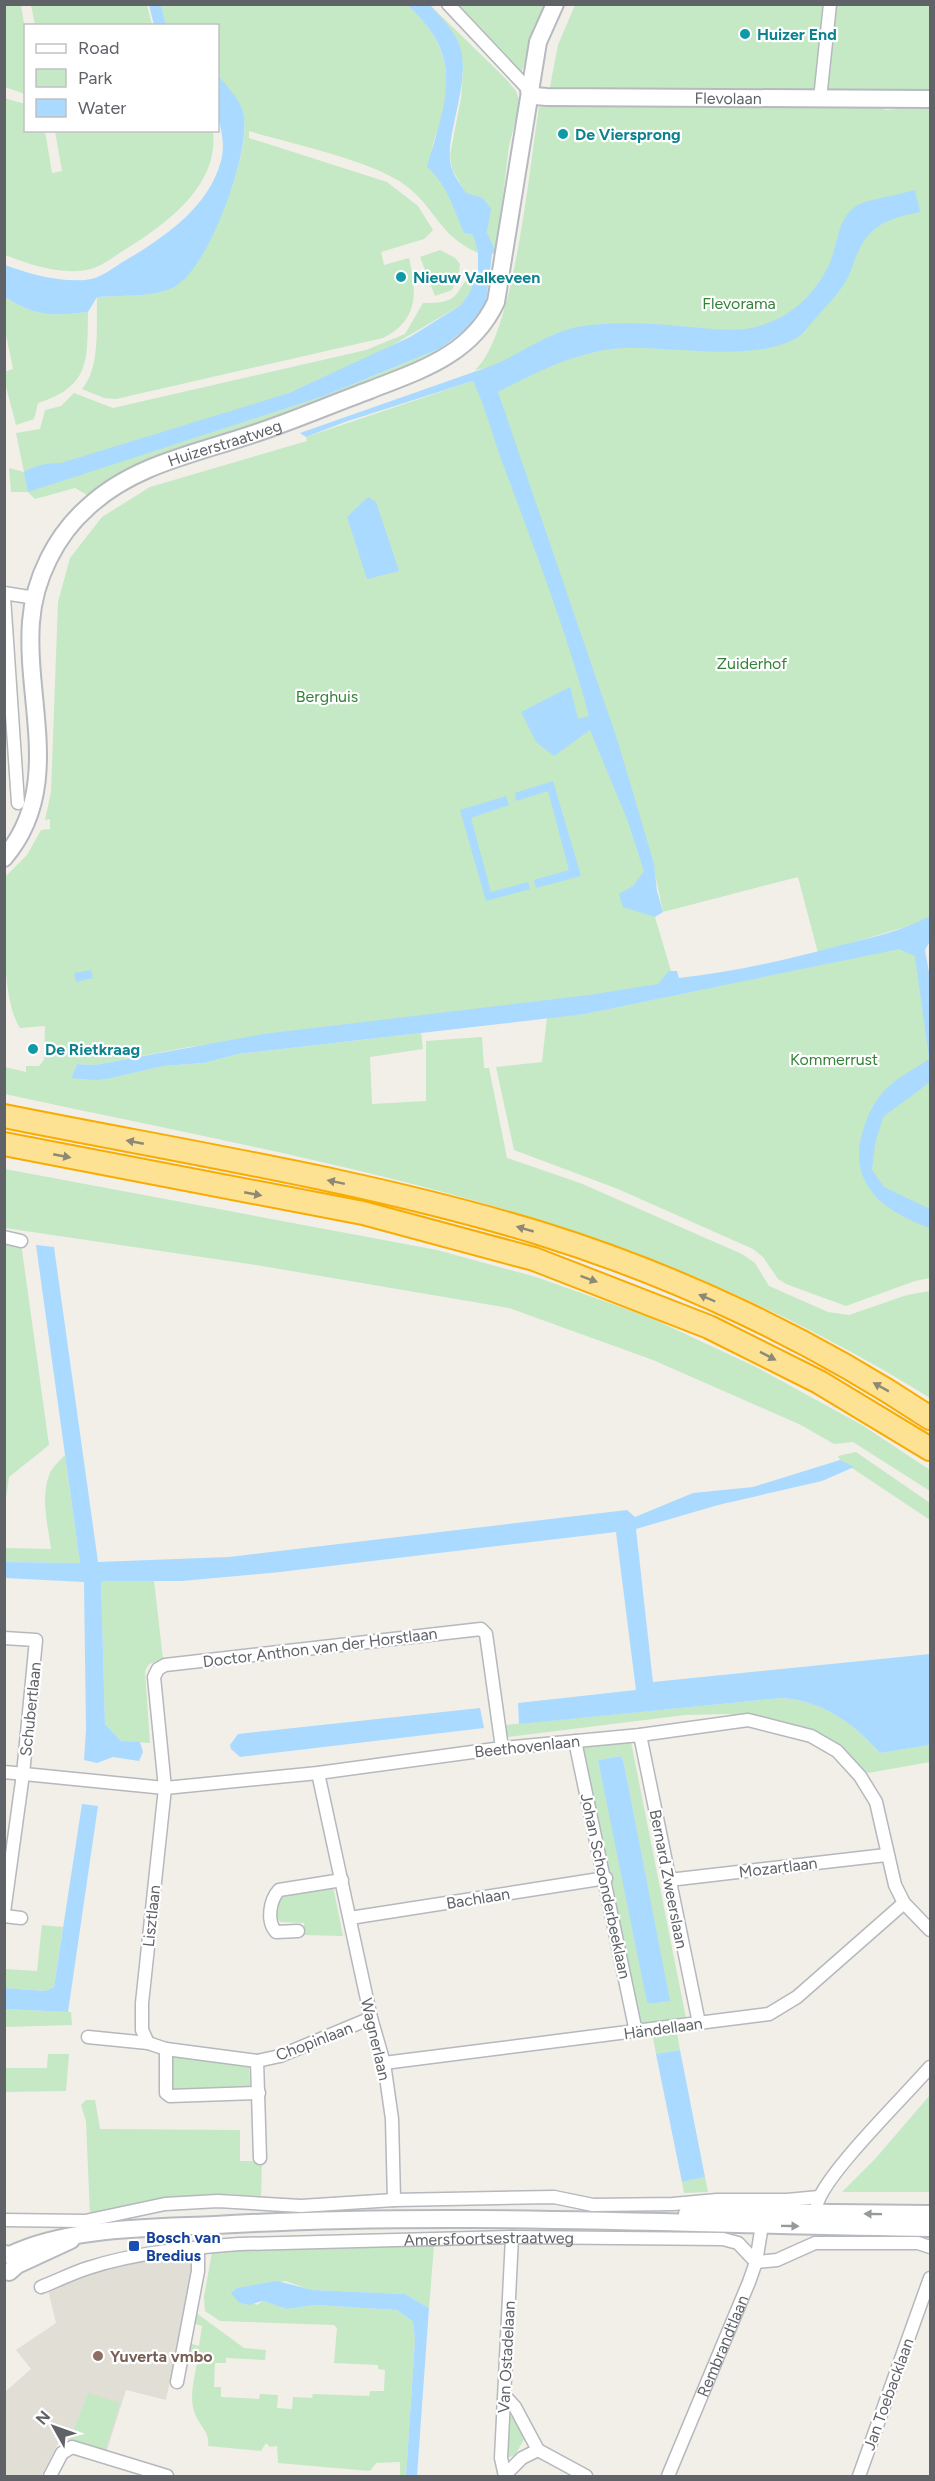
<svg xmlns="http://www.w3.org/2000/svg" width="935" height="2481" viewBox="0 0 935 2481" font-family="Figtree,sans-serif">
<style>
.education{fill:#e1ded6}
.green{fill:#c5e8c5;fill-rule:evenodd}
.water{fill:#aadaff}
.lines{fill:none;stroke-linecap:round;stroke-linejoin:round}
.street-casing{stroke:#b5b8bc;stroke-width:15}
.secondary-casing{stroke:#b6babf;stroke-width:20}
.highway-casing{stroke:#f9ab00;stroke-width:26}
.street{stroke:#fff;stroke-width:12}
.secondary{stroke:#fff;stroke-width:16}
.highway{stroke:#fde293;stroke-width:22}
.oneway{fill:#8e8975}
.oneway2{fill:#979a9d}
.culture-dot{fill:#0f9aa8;stroke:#fff;stroke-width:2}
.transit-dot{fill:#1a4fb4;stroke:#fff;stroke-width:2}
.education-dot{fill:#8d6e63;stroke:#fff;stroke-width:2}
.labels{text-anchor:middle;stroke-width:4.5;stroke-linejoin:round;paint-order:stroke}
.culture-label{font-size:16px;font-weight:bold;fill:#0d838f;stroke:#fff;text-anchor:start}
.street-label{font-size:16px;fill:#5f6368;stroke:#fff}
.park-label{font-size:16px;fill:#348238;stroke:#fff}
.transit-label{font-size:16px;font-weight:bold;fill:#164399;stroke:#fff;text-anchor:start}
.education-label{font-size:16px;font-weight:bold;fill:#785e54;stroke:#fff;text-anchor:start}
</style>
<rect width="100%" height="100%" fill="#f1efe8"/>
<path class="education" d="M194 2253 192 2275 166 2400 126 2390 106 2453 61 2438 41 2476H5V2392L31 2369 16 2350 56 2323 48 2290 110 2267Z"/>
<path class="green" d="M5 4 21 5 25 30V94L5 87Z
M31 5H147L152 25H35Z
M161 5H407C443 36 453 69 443 117 440 128 432 140 432 152 432 171 442 179 449 194 454 207 459 220 464 233L473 235 478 253C438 235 436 208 405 185 371 160 292 144 249 131V138L387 182 418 206 433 230 424 239 381 252 384 265 409 258C417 292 419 320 383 338L116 399 104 398 82 389C101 367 96 325 97 297 122 295 150 298 173 287 206 271 251 153 244 118 241 100 225 91 218 76 214 66 218 37 218 26L166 25Z
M430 5 506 79 516 91 520 102 509 146 496 252 487 232 490 209 483 198 466 194 452 169 450 155 461 98 463 72Z
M453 5H550L537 28 521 74Z
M575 5H823L814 92H549L558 45Z
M834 5H930V93L826 91Z
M4 98 25 104 26 130 45 131 52 173 62 171 55 131H213C219 186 167 223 126 249 116 255 105 264 94 268 66 277 31 265 5 255Z
M883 106 885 110 897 109 896 106H930V916L915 924 818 953 798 877 663 912 651 855 643 857 655 917 676 988 189 1047 94 1065 77 1064 71 1078H111L164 1066 204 1063 238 1054 421 1033 423 1049 370 1057 372 1104 426 1101V1041L482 1037 484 1068H489L507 1158 580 1183 742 1254 755 1263 769 1286 828 1312 849 1315 907 1295 930 1291V1398C805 1320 669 1260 527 1216 356 1164 179 1132 5 1094V1067L26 1072V1066H39L44 1060 45 1026 20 1028C0 998 5 915 5 877L27 855 41 830 50 829V819L45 820 51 792 58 602 70 558 102 517 150 487 307 441 306 437 473 381 478 390 491 367 475 370C514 337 530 163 539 107Z
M440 250 455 258 460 264 459 274 452 290 435 296 420 257Z
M478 270 470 292 461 305 379 353 289 393 28 491 324 396 441 348 442 353 409 371 202 443 89 496 75 488 35 499 28 492H11L9 468 24 472 16 433 40 429 45 410 61 406 74 393 113 408 366 350 405 334 423 303C467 304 451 288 478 270Z
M5 297C35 317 53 316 88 312 87 360 91 386 38 403L34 419 16 425 5 383 4 372 13 369 5 330Z
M914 945 930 1066V1278L915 1281 846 1306 786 1284 778 1279 763 1257 753 1249 618 1189 514 1150 496 1067 542 1062 547 1017 585 1014Z
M5 1169 437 1250 536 1277 649 1317 758 1368 862 1425 930 1470V1491L853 1442 834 1444 801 1425 653 1360 509 1308 262 1266 5 1228Z
M4 1241 21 1243 49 1445 9 1477 6 1498Z
M856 1452 930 1503V1520L840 1460 838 1456Z
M65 1455 80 1563 5 1562V1548L51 1549C48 1525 40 1496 50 1473 53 1467 60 1460 65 1455Z
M101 1581H154L163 1659 149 1664 145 1671 150 1743 121 1741 105 1724Z
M782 1698C823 1701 853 1723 880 1753L930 1745V1762L868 1773 841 1750 764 1718 727 1714 685 1715 507 1737 506 1725Z
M630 1737 686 2018 639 2025 583 1746ZM621 1756 624 1764 669 2001 650 2004 598 1760Z
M333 1886 343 1936 304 1935V1923L281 1922 276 1918V1899L279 1896Z
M42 1925 63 1927 54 1987 45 1991 5 1988 4 1969 37 1971Z
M5 2009 68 2012H71L72 2025 5 2027Z
M677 2033 680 2050 656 2054 653 2037Z
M48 2054H69L66 2091 5 2092V2068H47Z
M171 2054 249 2065 250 2085 247 2089H171Z
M930 2095V2192H842L875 2159Z
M86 2100H95L100 2129 240 2130V2161H262L261 2196 226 2194 183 2198 90 2215 86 2121 81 2105Z
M705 2177 708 2192 684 2193 682 2182Z
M434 2245 429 2308 405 2294 312 2290 285 2281 232 2291 257 2305 263 2301 287 2309 315 2305 397 2310 413 2322 415 2340 406 2476H400V2462L376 2463 370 2471 278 2463 277 2446 270 2447 266 2443 261 2451 208 2446C210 2432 201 2428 196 2416 188 2399 194 2381 197 2363L189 2362 190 2358 185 2357 189 2343 199 2346 202 2326 193 2323 195 2312 244 2348 266 2350 265 2360 226 2358V2363H215L214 2387H221V2397L259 2399 260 2394 278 2395 277 2408 292 2409 293 2397 312 2398 313 2394 369 2396 370 2391H384L385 2370 378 2369V2365L334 2363 337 2328 334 2325 220 2321 205 2311 204 2297 212 2252 240 2247Z
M88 2393 120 2403 105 2451 70 2440Z
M514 2415 526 2436 515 2455 509 2457 505 2454 507 2418Z"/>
<path class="water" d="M149 5H161L166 25H154Z
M407 5H430C441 18 457 33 461 50 470 88 442 142 452 169 455 178 462 186 466 193L483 198 491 209 487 232 496 252 492 254 486 302 474 323 441 348 324 396 28 492 24 472C36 465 47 463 61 463L289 393 410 337 461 305 470 292 478 270V253L473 235 464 233C454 209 446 183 427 167 446 100 466 57 407 5Z
M218 75C228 88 242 101 244 117 250 154 208 270 174 287 152 298 121 295 97 297L88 312C53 316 35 317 5 297V265C30 274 57 282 85 280 99 279 110 270 121 263 162 239 208 209 221 161 226 142 220 130 218 112 216 100 217 87 218 75Z
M915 190 920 212C895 217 872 223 860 248 854 258 852 271 846 281 837 296 825 307 814 320 809 325 804 333 798 337 756 363 670 346 622 348 577 351 537 372 498 392L618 742 654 864 657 891 663 912 655 917 623 907 619 894 633 886 644 871 627 819 590 730 554 756 536 742 521 712 570 687 578 719 589 716C567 633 536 553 506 472 494 442 487 410 473 381L345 422 306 437 300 433 488 367C521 355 548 331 583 326 614 322 648 323 678 326 708 328 740 335 768 323 796 313 816 291 829 265 838 246 837 216 858 205 867 200 902 194 915 190Z
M368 497 376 502 399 571 367 579 347 517Z
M553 781 581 876 536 888 534 880 569 870 548 791 516 801 515 793Z
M506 796 509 805 471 818 491 892 528 882 530 889 486 901 460 810Z
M930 916V941L925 950 930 978V1082L883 1117 875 1144 872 1170 884 1187 930 1209V1228C883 1211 845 1183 864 1127 869 1113 874 1102 884 1091 896 1078 915 1069 929 1059L915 956 899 949 585 1014 238 1054 204 1063 164 1066 111 1078 97 1080 71 1078 77 1064 94 1065 264 1034 589 995 658 984 669 971H677L679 978C734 972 786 960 838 946 870 938 902 931 930 916Z
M91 970 93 978 76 982 74 973Z
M36 1245 54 1247 98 1562 229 1557 627 1510 635 1517 693 1493 753 1487 840 1460 854 1467 822 1481 718 1505 636 1529 653 1682 930 1654V1745L880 1753C853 1723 823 1701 782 1698L519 1724 518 1703 636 1690 616 1532 280 1572 182 1581H101L105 1724 121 1741 140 1742 143 1752 139 1761 113 1757 97 1763 84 1760 86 1730 84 1582 5 1578V1562L80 1563Z
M480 1708 484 1728 240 1757 231 1749 230 1745 238 1734Z
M621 1756 624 1764 670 2001 650 2004 647 2002 598 1760Z
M82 1804 98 1806 68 2012 5 2009V1988L45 1991 54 1987Z
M680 2050 705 2177 682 2182 656 2054Z
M277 2281 313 2290 405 2294 429 2308 417 2476H406L415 2340 413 2322 397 2310 315 2305 287 2309 263 2301 249 2305 238 2302 231 2293 237 2288Z"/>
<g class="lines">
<g class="street-casing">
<g id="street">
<path d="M448 4 529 90"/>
<path d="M820 99 830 4"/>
<path d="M4 593 35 598"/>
<path d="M4 597 18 803"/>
<path d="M4 1237 21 1241"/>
<path d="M4 1638 36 1640 23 1774 4 1912"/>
<path d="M640 1735 699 2023"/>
<path d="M575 1741 636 2032"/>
<path d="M4 1772 165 1788 318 1773 502 1748 640 1735 748 1720 811 1736 837 1751 860 1776 876 1802 895 1885 904 1903 930 1930"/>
<path d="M318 1773 371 2018 384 2063 392 2119 394 2200"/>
<path d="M669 1880 886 1855"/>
<path d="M4 1916 21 1918"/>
<path d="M350 1918 606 1878"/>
<path d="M298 1931 276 1932C266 1921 270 1900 279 1890L342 1880"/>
<path d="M88 2037 148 2043 166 2049 257 2061 280 2056 371 2018"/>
<path d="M148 2043 142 2030V2003L165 1788 154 1677 158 1669 165 1665 481 1629 486 1634 502 1748"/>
<path d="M166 2049V2093L170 2096 259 2093"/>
<path d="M257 2061 260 2158"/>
<path d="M384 2063 769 2014 797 1997 904 1903"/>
<path d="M817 2204C825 2174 906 2095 930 2067"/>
<path d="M4 2220 85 2221 165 2204 218 2201 301 2206 394 2200 554 2197 593 2205 673 2204 717 2200H787L819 2197"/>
<path id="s1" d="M41 2287C57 2281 72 2273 88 2268 137 2252 189 2248 240 2244L512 2237 723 2239 738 2243 756 2262 777 2260 815 2243H918L930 2247"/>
<path d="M177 2382 198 2271V2247"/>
<path d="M505 2396 515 2407 538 2450 586 2476"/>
<path d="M506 2474 522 2458 538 2450"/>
<path d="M50 2476 62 2453 72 2447 167 2476"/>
<path d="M505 2476 501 2458 512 2237"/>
<path id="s2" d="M668 2476 749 2282 756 2262 762 2225"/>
<path d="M859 2476 930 2278"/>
</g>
</g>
<g class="secondary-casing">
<g id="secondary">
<path id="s3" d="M529 90 534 96 547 97 930 99"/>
<path id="s4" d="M4 858C64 788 25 702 31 622 34 579 56 535 88 507 134 464 198 453 256 433 295 420 332 404 370 390 421 370 471 355 496 302L538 42 555 4"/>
<path d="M687 2214 737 2212 930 2214"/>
<path d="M4 2254 10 2255C67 2227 152 2228 215 2225 453 2211 692 2225 930 2228"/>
<path d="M9 2272 17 2265 71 2240"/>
</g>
</g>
<g class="highway-casing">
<path id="highway" d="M4 1116C183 1152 365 1180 539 1233 675 1275 811 1339 930 1418
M4 1144 363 1213 534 1259 709 1327 819 1382 930 1449"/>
</g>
<use href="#street" class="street"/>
<use href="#secondary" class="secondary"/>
<use href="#highway" class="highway"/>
</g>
<defs><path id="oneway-solid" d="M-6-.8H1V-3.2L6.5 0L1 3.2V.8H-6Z" transform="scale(1.5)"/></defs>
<g class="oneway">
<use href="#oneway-solid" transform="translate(135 1142) rotate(-169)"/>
<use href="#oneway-solid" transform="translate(62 1156) rotate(11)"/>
<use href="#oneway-solid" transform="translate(336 1182) rotate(-168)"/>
<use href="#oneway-solid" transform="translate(253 1194) rotate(11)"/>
<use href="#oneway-solid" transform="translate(525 1229) rotate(-164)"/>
<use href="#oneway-solid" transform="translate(589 1279) rotate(20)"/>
<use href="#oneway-solid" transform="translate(707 1298) rotate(-157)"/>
<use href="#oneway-solid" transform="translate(768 1356) rotate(27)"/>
<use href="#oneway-solid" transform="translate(881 1387) rotate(-151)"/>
</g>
<g class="oneway2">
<use href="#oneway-solid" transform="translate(873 2214) rotate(-179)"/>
<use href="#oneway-solid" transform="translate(790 2226) rotate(1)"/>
</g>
<g class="culture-dot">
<circle cx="745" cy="34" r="6"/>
<circle cx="563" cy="134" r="6"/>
<circle cx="401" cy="277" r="6"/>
<circle cx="33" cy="1049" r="6"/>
</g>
<rect class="transit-dot" x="128" y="2240" width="12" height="12" rx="3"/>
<circle class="education-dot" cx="98" cy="2356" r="6"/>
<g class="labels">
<g class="culture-label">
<text x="757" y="40">Huizer End</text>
<text x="575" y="140">De Viersprong</text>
<text x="413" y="283">Nieuw Valkeveen</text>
<text x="45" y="1055">De Rietkraag</text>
</g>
<g class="street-label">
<text dy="6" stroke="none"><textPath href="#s3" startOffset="202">Flevolaan</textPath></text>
<text dy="6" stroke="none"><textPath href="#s4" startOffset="528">Huizerstraatweg</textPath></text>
<text transform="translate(320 1647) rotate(-7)" y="6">Doctor Anthon van der Horstlaan</text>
<text transform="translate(30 1709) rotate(-84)" y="6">Schubertlaan</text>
<text transform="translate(527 1746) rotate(-6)" y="6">Beethovenlaan</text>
<text transform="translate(778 1867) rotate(-7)" y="6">Mozartlaan</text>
<text transform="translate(669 1879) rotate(79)" y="6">Bernard Zweerslaan</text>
<text transform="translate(606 1886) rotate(78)" y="6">Johan Schoonderbeeklaan</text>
<text transform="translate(478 1898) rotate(-9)" y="6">Bachlaan</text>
<text transform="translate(151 1916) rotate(-84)" y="6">Lisztlaan</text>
<text transform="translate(663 2028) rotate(-8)" y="6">Händellaan</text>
<text transform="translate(376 2039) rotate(77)" y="6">Wagnerlaan</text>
<text transform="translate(314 2041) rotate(-21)" y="6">Chopinlaan</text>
<text dy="6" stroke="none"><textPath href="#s1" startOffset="454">Amersfoortsestraatweg</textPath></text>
<text dy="6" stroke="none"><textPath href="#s2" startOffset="141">Rembrandtlaan</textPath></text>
<text transform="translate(506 2357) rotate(-87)" y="6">Van Ostadelaan</text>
<text transform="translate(888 2394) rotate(-70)" y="6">Jan Toebacklaan</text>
</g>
<g class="park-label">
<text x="739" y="309">Flevorama</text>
<text x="752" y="669">Zuiderhof</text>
<text x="327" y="702">Berghuis</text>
<text x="834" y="1065">Kommerrust</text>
</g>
<g class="transit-label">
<text x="146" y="2243">Bosch van<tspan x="146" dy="18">Bredius</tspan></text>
</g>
<g class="education-label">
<text x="110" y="2362">Yuverta vmbo</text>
</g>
</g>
<rect width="935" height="2481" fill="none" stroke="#5f6368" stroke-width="12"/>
<rect x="24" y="24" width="195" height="108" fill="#ffffff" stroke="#bfc1c3" stroke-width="1.5"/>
<rect x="36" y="44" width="30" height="9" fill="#ffffff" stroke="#bfc1c3" stroke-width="1.5"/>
<text x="78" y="54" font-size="18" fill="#5f6368">Road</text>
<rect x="36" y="69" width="30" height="18" fill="#c5e8c5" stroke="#bfc1c3" stroke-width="1.5"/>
<text x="78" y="84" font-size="18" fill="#5f6368">Park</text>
<rect x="36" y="99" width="30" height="18" fill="#aadaff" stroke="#bfc1c3" stroke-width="1.5"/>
<text x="78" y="114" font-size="18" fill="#5f6368">Water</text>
<g transform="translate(54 2427) rotate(310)" stroke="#ffffff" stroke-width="4.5" paint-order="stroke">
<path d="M0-4.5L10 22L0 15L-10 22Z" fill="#5f6368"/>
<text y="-9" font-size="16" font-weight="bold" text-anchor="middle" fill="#5f6368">N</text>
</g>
</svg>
